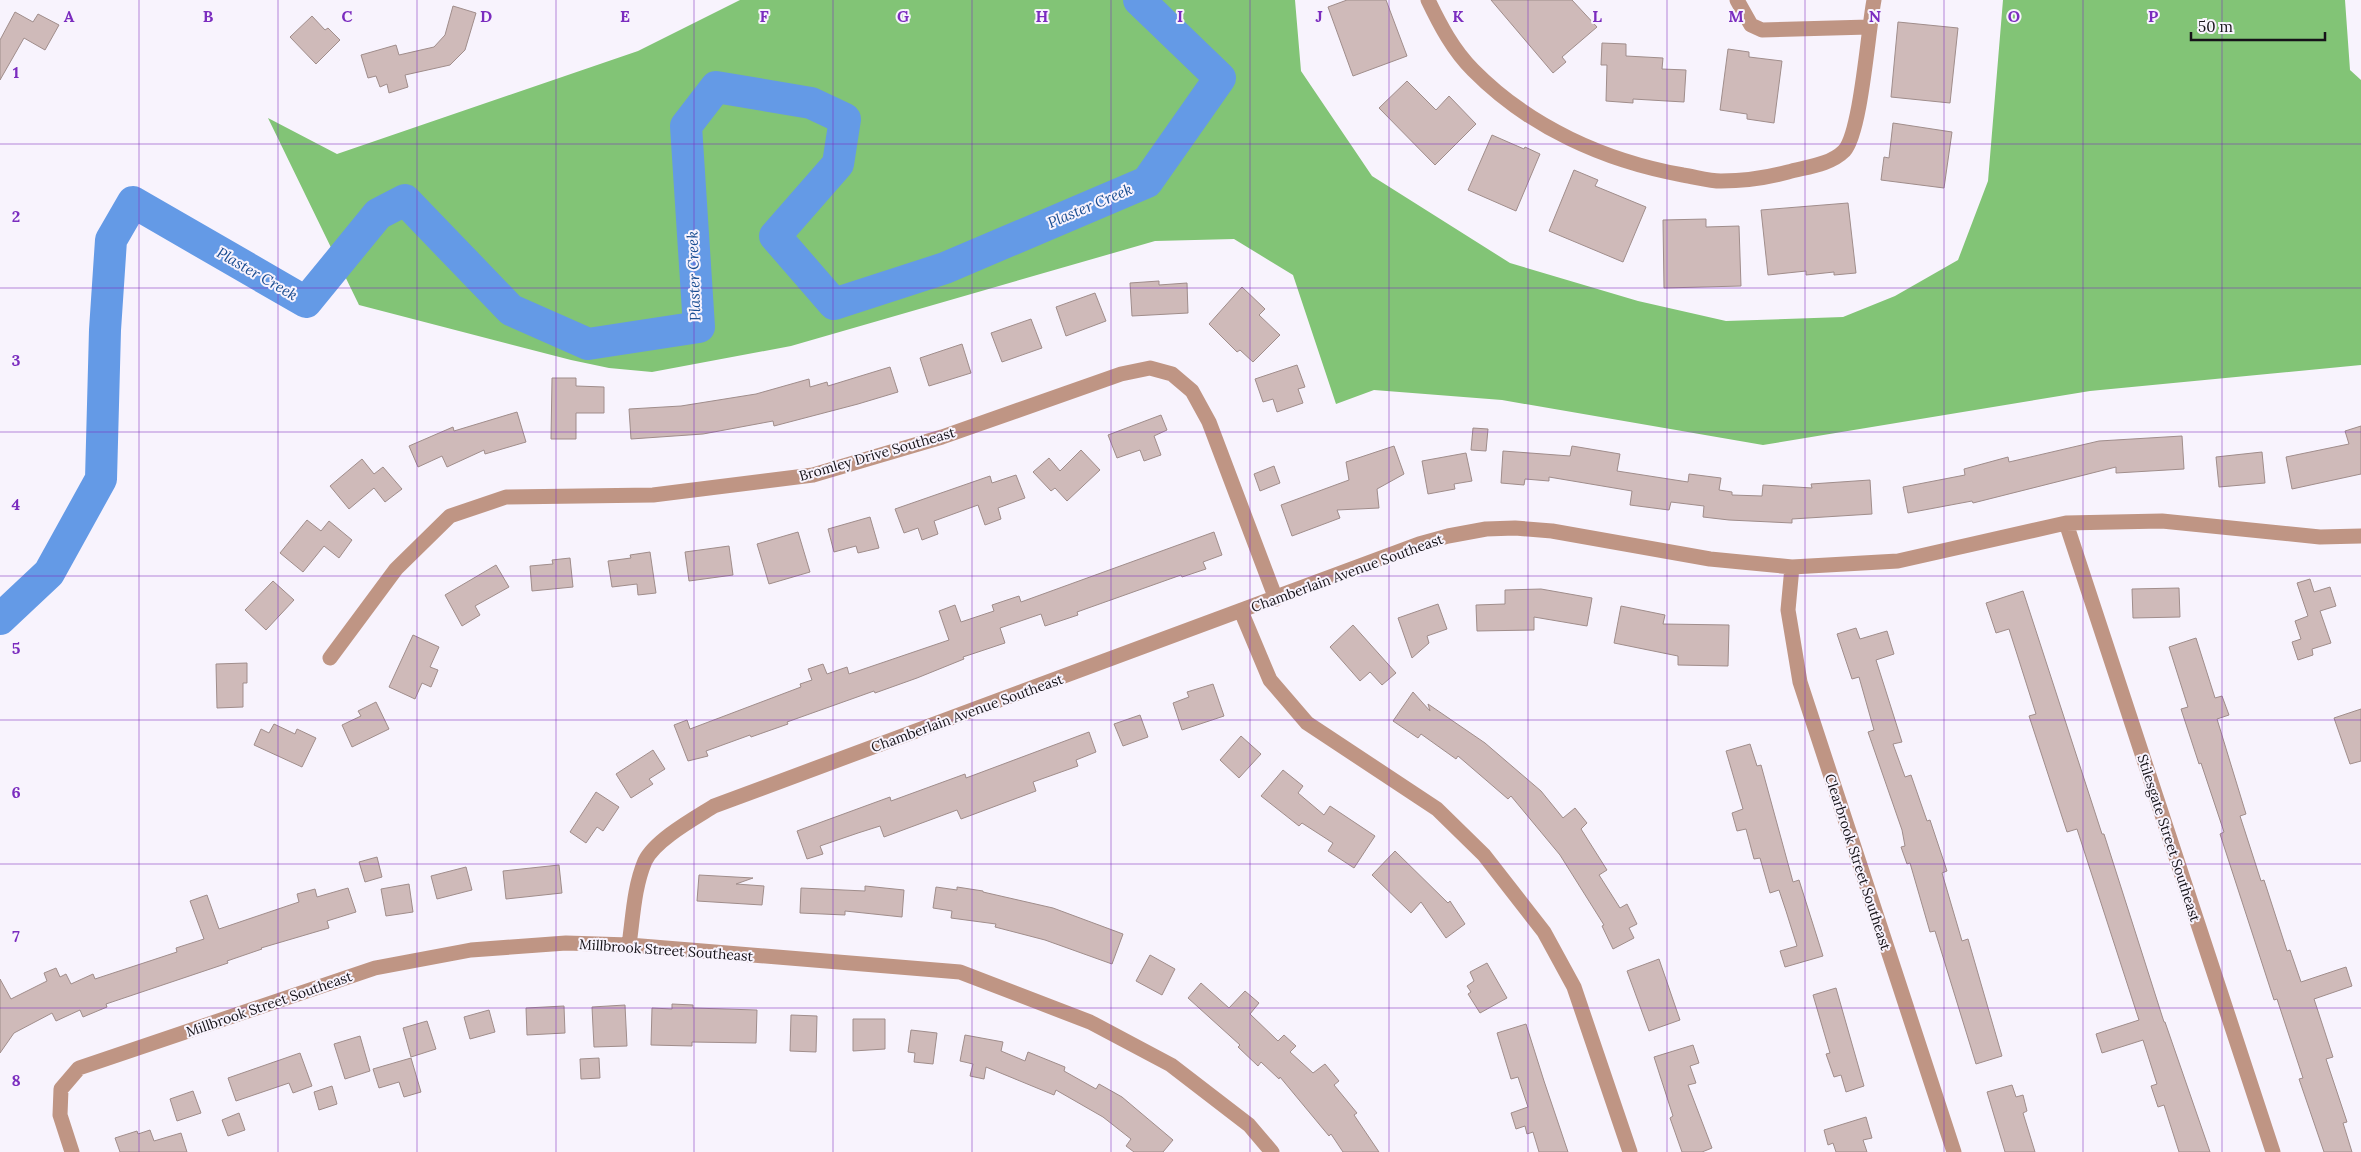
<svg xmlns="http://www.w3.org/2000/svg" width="2361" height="1152" viewBox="0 0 2361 1152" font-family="Lora,serif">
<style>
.forest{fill:#82c476}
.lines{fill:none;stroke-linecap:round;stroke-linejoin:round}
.river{stroke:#649ae6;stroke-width:32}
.building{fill:#cfbab9;stroke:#a08d8b}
.minor{stroke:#bf9584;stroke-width:15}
.grid{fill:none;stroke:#7b2cbf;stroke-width:1;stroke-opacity:0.55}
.labels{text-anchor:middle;stroke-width:4;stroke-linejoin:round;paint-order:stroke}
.street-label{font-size:14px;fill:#161319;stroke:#f8f3fd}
.water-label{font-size:15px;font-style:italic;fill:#194d92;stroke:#f8f3fd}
.grid-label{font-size:16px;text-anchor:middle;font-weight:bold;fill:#7b2cbf;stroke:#f8f3fd;stroke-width:4;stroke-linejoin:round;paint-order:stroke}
</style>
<rect width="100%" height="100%" fill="#f8f3fd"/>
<path class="forest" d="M740 0H1295L1301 71 1372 176 1510 263 1638 301 1726 321 1843 317 1895 296 1958 260 1988 181 2003 0H2345L2350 70 2361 80V365L2090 391 1763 445 1502 400 1374 390 1336 404 1293 275 1234 239 1155 241 791 346 652 372 609 368 571 360 359 305 268 118 337 154 638 51Z"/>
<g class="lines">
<path class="river" d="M0 619 49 573 101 479 105 330 111 240 133 202 306 302 378 214 405 200 511 310 588 344 699 327 686 126 716 87 811 103 845 119 838 164 775 236 834 304 945 268 1147 182 1220 78 1139 0"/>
</g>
<path class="building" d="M1347 0H1386L1407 56 1353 76 1328 7Z
M1491 0H1572L1597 27 1562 57 1566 62 1553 73Z
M453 6 476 13 465 50 450 65 405 75 408 87 389 93 387 84 380 87 376 76 368 78 361 55 396 45 399 55 434 47 445 35Z
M15 12 33 22 38 14 59 25 45 50 24 38 0 80V40Z
M312 16 325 30 328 28 340 40 316 64 290 37Z
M1898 22 1958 28 1950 103 1891 97Z
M1602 43 1626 44V56L1663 58 1662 69 1686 70 1684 102 1633 99V103L1606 101 1607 65H1601Z
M1728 49 1749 52V57L1782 61 1774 123 1747 119V114L1720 110Z
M1407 81 1436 110 1449 96 1476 124 1435 165 1379 108Z
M1893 123 1952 132 1944 188 1881 180 1884 157 1889 158Z
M1492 135 1524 149 1525 147 1540 154 1516 211 1468 190Z
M1574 170 1598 180 1595 186 1646 207 1623 262 1549 231Z
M1848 203 1856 273 1834 275V272L1806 275V271L1768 275 1761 210Z
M1706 219V227L1739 226 1741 286 1664 288 1663 220Z
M1159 281V285L1187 283 1188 313 1132 316 1130 283Z
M1242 287 1265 309 1259 315 1280 335 1253 362 1240 350 1237 352 1209 324Z
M1095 293 1106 321 1066 336 1056 307Z
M1031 319 1042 348 1002 362 991 333Z
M962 344 971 373 929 386 920 358Z
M1297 365 1305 387 1298 389 1303 403 1277 412 1273 399 1263 402 1255 379Z
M890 367 898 392 858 404 774 426 773 421 703 434 631 439 629 409 681 406 756 394 809 379 810 387 827 382 828 386Z
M552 378H576V386L604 387V413H576V439H551Z
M517 412 526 442 485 454 484 450 447 467 442 456 418 467 409 446 453 427 454 431Z
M1161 415 1167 430 1154 436 1161 455 1144 461 1140 450 1117 458 1108 435Z
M2361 426V474L2292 489 2286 457 2349 444 2345 431Z
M1473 428 1488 429 1486 451 1471 450Z
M2182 436 2184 469 2116 473V467L1973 503 1972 501 1908 513 1903 487 1965 475 1964 469 2008 457 2009 462 2099 441Z
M1394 446 1404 474 1377 489 1379 508 1337 510 1340 518 1292 536 1281 505 1349 480 1346 462Z
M1572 446 1620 454 1617 471 1688 482 1689 474 1721 478 1719 490 1732 492V495L1762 496 1763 485 1812 488 1811 484 1870 480 1872 514 1792 519V523L1729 520 1703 517 1704 506 1671 502 1669 510 1630 505 1632 491 1549 477V481L1525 479 1524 485 1501 483 1503 451 1570 456Z
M1081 450 1100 470 1067 501 1055 488 1051 491 1033 472 1049 458 1060 471Z
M2262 452 2265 483 2219 487 2216 457Z
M1466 453 1472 481 1454 484 1455 489 1428 494 1422 461Z
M362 459 374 474 383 467 402 489 385 502 374 488 349 509 330 486Z
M1274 466 1280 483 1260 491 1254 474Z
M1016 475 1025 498 998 508 1001 519 985 525 978 505 934 521 938 534 922 540 918 528 904 533 895 509 990 476 992 483Z
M870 517 879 548 858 553 856 546 834 552 828 529Z
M307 520 321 531 329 521 352 540 339 558 324 546 303 572 280 553Z
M798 532 810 572 769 584 757 544Z
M1214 532 1222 555 1203 562 1206 569 1182 577 1181 575 1077 612 1078 615 1045 626 1041 614 1000 628 1005 643 963 657 964 659 917 678 875 693 874 691 787 722 788 724 751 737 750 735 706 751 708 756 688 761 674 725 687 720 690 729 801 687 800 684 812 680 808 669 823 664 827 674 847 667 849 674 949 640 939 611 955 605 961 622 994 611 992 605 1019 596 1021 602Z
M729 546 733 575 689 581 685 552Z
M650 552 656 593 638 595 637 584 612 587 608 561 631 558 630 555Z
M570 558 573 587 532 591 530 566 553 564 552 560Z
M496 565 509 587 475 606 480 615 462 626 445 595Z
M2310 579 2314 592 2330 587 2336 606 2320 611 2331 643 2312 649 2313 655 2298 660 2292 642 2301 639 2295 621 2308 616 2297 583Z
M273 581 294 600 266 630 245 610Z
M2179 588 2180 617 2133 618 2132 589Z
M1541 589 1592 598 1587 626 1534 617V630L1477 631 1476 605 1505 604V590Z
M2023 591 2102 834H2104L2164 1022H2165L2210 1152H2179L2164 1105 2158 1107 2151 1086 2157 1084 2143 1040 2102 1053 2096 1034 2139 1020 2077 829 2067 832 2029 716 2036 714 2009 629 1996 633 1986 603Z
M1438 604 1447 629 1427 636 1429 643 1412 658 1398 618Z
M1621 606 1665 615 1663 624 1729 625 1728 666 1678 665V656L1614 643Z
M1353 625 1396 673 1382 685 1370 672 1360 681 1330 647Z
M1856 628 1860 639 1887 631 1894 654 1876 660 1902 742 1893 744 1905 777 1911 775 1927 821 1930 820 1947 871 1942 873 1962 941 1968 939 2002 1056 1976 1064 1935 931 1930 932 1910 863 1907 864 1901 847 1905 846 1902 830 1868 732 1874 730 1859 677 1852 679 1837 634Z
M413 635 439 647 430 667 438 670 431 687 422 683 415 699 389 687Z
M2196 638 2215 698 2222 696 2229 715 2217 719 2246 814 2240 816 2261 881 2264 880 2287 951 2290 950 2301 982 2346 967 2352 986 2314 999 2333 1057 2326 1059 2347 1122 2343 1123 2352 1152H2324L2299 1079 2303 1078 2277 999 2274 1000 2220 834 2224 832 2201 763 2199 764 2181 709 2188 707 2169 647Z
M247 663V683H243V707L217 708 216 664Z
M1213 684 1224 716 1182 730 1173 703 1189 697 1187 692Z
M1413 692 1430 711 1428 704 1485 743 1541 791 1563 818 1575 808 1587 823 1581 829 1607 870 1599 875 1620 908 1627 904 1637 924 1629 928 1634 938 1613 949 1602 926 1604 925 1560 855 1511 796 1508 799 1458 756 1456 759 1421 734 1418 738 1393 721Z
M376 702 389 729 352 747 342 725 361 716 358 711Z
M2361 709V761L2350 764 2334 718Z
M1140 715 1148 737 1123 746 1114 724Z
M274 724 295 734 297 729 316 738 302 767 254 745 261 729 269 733Z
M1089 732 1096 752 1076 760 1078 766 1033 782 1036 791 961 819 957 810 884 837 880 826 858 833 820 846 823 854 807 859 797 831 890 797 891 801 965 774 966 778Z
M1241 736 1261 754 1239 778 1220 760Z
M1750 744 1757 766 1761 765 1793 882 1799 880 1823 956 1785 967 1780 951 1797 946 1786 911 1779 890 1770 893 1760 858 1754 859 1746 829 1737 831 1732 813 1743 809 1726 751Z
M653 750 665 769 649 779 653 784 631 798 616 774Z
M1283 770 1303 786 1298 793 1324 815 1330 806 1375 836 1354 868 1328 851 1333 843 1302 823 1299 826 1261 796Z
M596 792 619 807 603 831 597 827 586 843 570 832Z
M1395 851 1448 903 1450 901 1465 924 1446 938 1421 902 1411 913 1372 875Z
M377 857 382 877 365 882 359 862Z
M559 865 562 893 506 899 503 871Z
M466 867 472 890 437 899 431 876Z
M699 875 753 878 736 884 764 886 762 905 697 901Z
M409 884 413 912 386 916 381 889Z
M865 886 904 890 902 917 845 911V915L800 913 801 888 865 891Z
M936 887 957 890V887L983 891V892L1053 908 1123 934 1112 964 1045 940 995 927 996 924 951 918 952 911 933 908Z
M348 888 356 912 327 921 329 928 261 948 262 949 227 961 228 963 106 1004 107 1007 83 1017 80 1010 56 1021 52 1013 14 1033 0 1053V979L11 999 47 981 44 973 56 968 60 977 66 974 71 984 93 974 95 979 177 952 176 948 204 939 190 901 207 895 219 929 299 902 297 894 315 889 317 897Z
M1150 955 1175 969 1162 995 1136 981Z
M1659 959 1680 1020 1649 1031 1627 971Z
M1487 963 1507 998 1480 1013 1468 994 1471 992 1467 986 1474 981 1470 972Z
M1201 983 1229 1008 1245 991 1259 1003 1250 1014 1278 1041 1284 1035 1296 1046 1290 1052 1313 1073 1325 1064 1339 1081 1334 1085 1357 1113 1354 1115 1379 1152H1343L1331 1134 1329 1136 1280 1077 1279 1079 1261 1062 1258 1066 1238 1047 1240 1045 1188 998Z
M1836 988 1864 1086 1846 1092 1841 1075 1834 1077 1826 1054 1830 1053 1813 995Z
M672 1004 693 1005V1008L757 1010 756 1043 692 1042V1046L651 1045 652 1008 672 1009Z
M625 1005 627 1046 594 1047 592 1007Z
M564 1006 565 1033 527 1035 526 1008Z
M489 1010 495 1032 470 1039 464 1017Z
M791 1015 817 1016 816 1052 790 1051Z
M853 1019H885V1049L853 1051Z
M427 1021 436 1049 411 1057 403 1028Z
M1526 1024 1544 1081 1568 1152H1539L1533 1132 1527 1134 1525 1126 1516 1129 1511 1113 1528 1107 1518 1077 1511 1079 1497 1033Z
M911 1030 937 1033 933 1064 914 1062 915 1053 908 1052Z
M965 1035 1003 1042 1001 1051 1025 1061 1028 1052 1065 1067 1064 1071 1096 1089 1099 1084 1122 1097 1173 1140 1163 1152H1134L1126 1146 1131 1139 1103 1117 1056 1090 1054 1095 986 1067 984 1079 970 1076 973 1064 960 1061Z
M360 1036 370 1071 345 1079 334 1044Z
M1693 1045 1699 1063 1690 1066 1696 1083 1688 1085 1712 1148 1702 1152H1682L1670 1118 1673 1116 1654 1057Z
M300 1053 312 1086 293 1093 289 1083 236 1101 228 1078Z
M411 1058 421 1092 404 1097 399 1082 379 1088 373 1069Z
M599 1058 600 1078 581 1079 580 1059Z
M2012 1085 2016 1097 2023 1095 2027 1111 2023 1113 2035 1152H2005L1987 1092Z
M332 1086 337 1104 319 1110 314 1092Z
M193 1091 201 1113 177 1121 170 1099Z
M239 1113 245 1130 228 1136 222 1120Z
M1866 1117 1872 1138 1863 1140 1867 1152H1836L1833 1143 1828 1145 1824 1130Z
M150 1130 154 1141 181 1133 187 1152H120L115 1138 137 1131 138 1134Z"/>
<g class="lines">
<path class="minor" d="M1428 0C1440 25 1453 50 1473 70 1529 127 1605 161 1683 175 1696 177 1709 181 1721 181 1744 181 1766 178 1788 172 1806 167 1830 165 1844 151 1861 133 1868 30 1874 0
M1737 0 1751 25 1762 30 1869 27
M2066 523 2273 1152
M1792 567 1788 610 1800 682 1954 1152
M1241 611 1270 680 1307 723 1437 809 1484 855 1544 932 1574 987 1630 1152
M330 658 396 569 450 516 506 497 653 495 813 475 942 437 1121 374 1150 368 1172 374 1192 391 1209 422 1276 599
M629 945C633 917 634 887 645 861 655 840 695 818 714 806L1419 544 1448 536 1486 529 1515 528 1552 531 1710 559 1792 567 1898 561 2066 523 2162 521 2320 537 2361 536
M72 1152 60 1115 61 1089 79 1068 375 968 471 950 566 943 629 945 960 972 1090 1022 1171 1065 1249 1125 1272 1152"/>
</g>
<path class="grid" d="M139 0V1152M278 0V1152M417 0V1152M556 0V1152M694 0V1152M833 0V1152M972 0V1152M1111 0V1152M1250 0V1152M1389 0V1152M1528 0V1152M1667 0V1152M1805 0V1152M1944 0V1152M2083 0V1152M2222 0V1152M0 144H2361M0 288H2361M0 432H2361M0 576H2361M0 720H2361M0 864H2361M0 1008H2361"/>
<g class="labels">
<g class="street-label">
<text transform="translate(877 454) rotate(-16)" y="5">Bromley Drive Southeast</text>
<text transform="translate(1347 573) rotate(-20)" y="5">Chamberlain Avenue Southeast</text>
<text transform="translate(967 713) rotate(-20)" y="5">Chamberlain Avenue Southeast</text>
<text transform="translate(2169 838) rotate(72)" y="5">Stilesgate Street Southeast</text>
<text transform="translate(1858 862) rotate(72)" y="5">Clearbrook Street Southeast</text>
<text transform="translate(666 950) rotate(4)" y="5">Millbrook Street Southeast</text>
<text transform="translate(269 1004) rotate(-19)" y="5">Millbrook Street Southeast</text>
</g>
<g class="water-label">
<text transform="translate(1090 206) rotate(-23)" y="5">Plaster Creek</text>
<text transform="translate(257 274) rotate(30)" y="5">Plaster Creek</text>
<text transform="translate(694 276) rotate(-92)" y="5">Plaster Creek</text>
</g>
</g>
<g class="grid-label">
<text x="69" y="22">A</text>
<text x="208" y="22">B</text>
<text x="347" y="22">C</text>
<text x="486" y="22">D</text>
<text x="625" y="22">E</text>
<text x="764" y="22">F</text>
<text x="903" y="22">G</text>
<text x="1042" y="22">H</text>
<text x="1180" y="22">I</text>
<text x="1319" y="22">J</text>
<text x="1458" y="22">K</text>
<text x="1597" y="22">L</text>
<text x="1736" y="22">M</text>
<text x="1875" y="22">N</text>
<text x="2014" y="22">O</text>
<text x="2153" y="22">P</text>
<text x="16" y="78">1</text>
<text x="16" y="222">2</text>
<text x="16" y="366">3</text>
<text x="16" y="510">4</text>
<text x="16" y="654">5</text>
<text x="16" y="798">6</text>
<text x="16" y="942">7</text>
<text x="16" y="1086">8</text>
</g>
<path d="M2191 32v8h134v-8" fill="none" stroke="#161319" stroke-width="2.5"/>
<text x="2198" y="32" font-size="15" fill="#161319" stroke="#f8f3fd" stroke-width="4" paint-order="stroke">50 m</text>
</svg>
